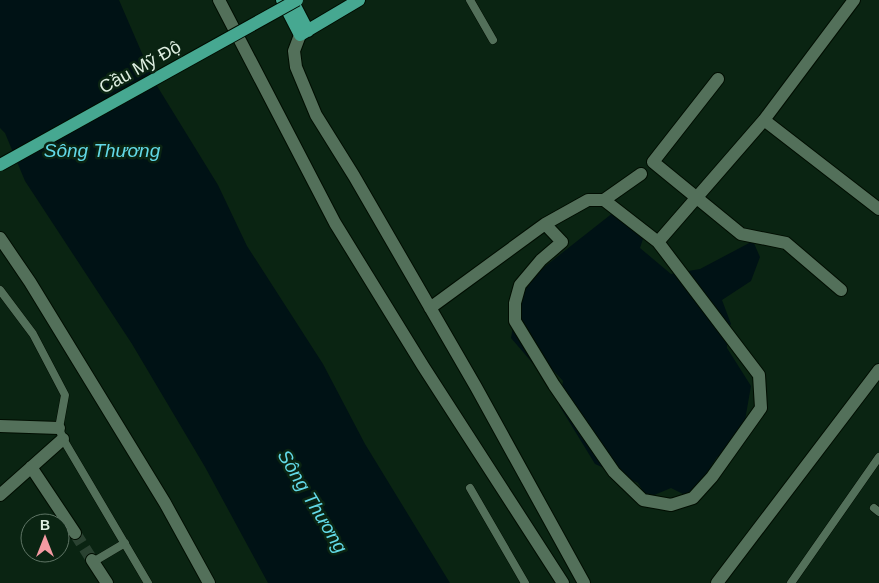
<svg xmlns="http://www.w3.org/2000/svg" width="879" height="583" viewBox="0 0 879 583" font-family="Arial,sans-serif">
<style>
.water{fill:#001215}
.lines{fill:none;stroke-linecap:round;stroke-linejoin:round}
.minor-tunnel{stroke:#2a4231;stroke-width:12;stroke-dasharray:12 6;stroke-linecap:butt}
.service-casing{stroke:#000d01;stroke-width:9}
.minor-casing{stroke:#000d01;stroke-width:14}
.tertiary-casing{stroke:#000d01;stroke-width:14}
.primary-casing{stroke:#000d01;stroke-width:14}
.service{stroke:#53705a;stroke-width:8}
.minor{stroke:#53705a;stroke-width:12}
.tertiary{stroke:#53705a;stroke-width:12}
.primary{stroke:#46a891;stroke-width:12}
.primary-bridge-casing{stroke:#000d01;stroke-width:14;stroke-linecap:butt}
.primary-bridge{stroke:#46a891;stroke-width:12}
.labels{text-anchor:middle;stroke-width:5;stroke-linejoin:round;paint-order:stroke}
.street-label{font-size:18px;fill:#deeee1;stroke:#0a2412}
.water-label{font-size:19px;font-style:italic;fill:#62d9e7;stroke:#0a2412}
</style>
<rect width="100%" height="100%" fill="#0a2412"/>
<path class="water" d="M0 0H119L154 81 218 185 247 246 323 364 365 444 450 583H268L205 467 132 344 25 181 5 133 0 128Z
M614 212 645 233 640 248 671 274 700 269 753 241 760 257 751 281 722 300 731 324 727 329V348L751 386 741 443 717 457 691 498 671 488 647 498 638 483 595 464 559 405 563 381 552 369 542 374 511 338 520 286Z"/>
<g class="lines">
<path class="minor-tunnel" d="M75 533 92 560"/>
<g class="service-casing">
<path id="service" d="M470 0 493 40
M0 290 33 334 65 395 59 428 63 439 148 583
M470 488 525 583
M874 508 879 512
M93 562 125 543
M791 583 879 457"/>
</g>
<g class="minor-casing">
<path id="minor" d="M300 35 294 51 296 67 316 115 354 176 476 387 584 583
M718 79 653 162 741 234 786 243 841 290
M764 120 879 209
M604 200 641 174
M658 242 764 120 854 0
M430 308 545 224 588 200H604L658 242 759 375 761 408 712 477 693 498 671 505 643 500 614 472 554 385 515 321V303L520 285 541 260 562 242 545 224
M0 426 59 428
M31 467 75 533
M0 495 63 439
M92 560 107 583
M717 583 879 370"/>
</g>
<g class="tertiary-casing">
<path id="tertiary" d="M219 0 335 223 423 366 563 583
M0 238 30 282 165 503 209 583"/>
</g>
<g class="primary-casing">
<path id="primary" d="M282 0 300 35 359 0
M292 0 308 31"/>
</g>
<use href="#service" class="service"/>
<use href="#minor" class="minor"/>
<use href="#tertiary" class="tertiary"/>
<use href="#primary" class="primary"/>
<g class="primary-bridge-casing">
<path id="primary-bridge" d="M0 165 297 0"/>
</g>
<use href="#primary-bridge" class="primary-bridge"/>
</g>
<g class="labels">
<g class="street-label">
<text transform="translate(140 67) rotate(-29)" y="6">Cầu Mỹ Độ</text>
</g>
<g class="water-label">
<text x="102" y="157">Sông Thương</text>
<text transform="translate(313 501) rotate(59)" y="7">Sông Thương</text>
</g>
</g>
<g transform="translate(45 538)"><circle r="24" fill="#0a2412" stroke="#5f7565"/>
<path d="M0-4L9 19L0 12L-9 19Z" fill="#f49aa2"/>
<text y="-8" font-size="14" font-weight="bold" text-anchor="middle" fill="#deeee1">B</text>
</g>
</svg>
